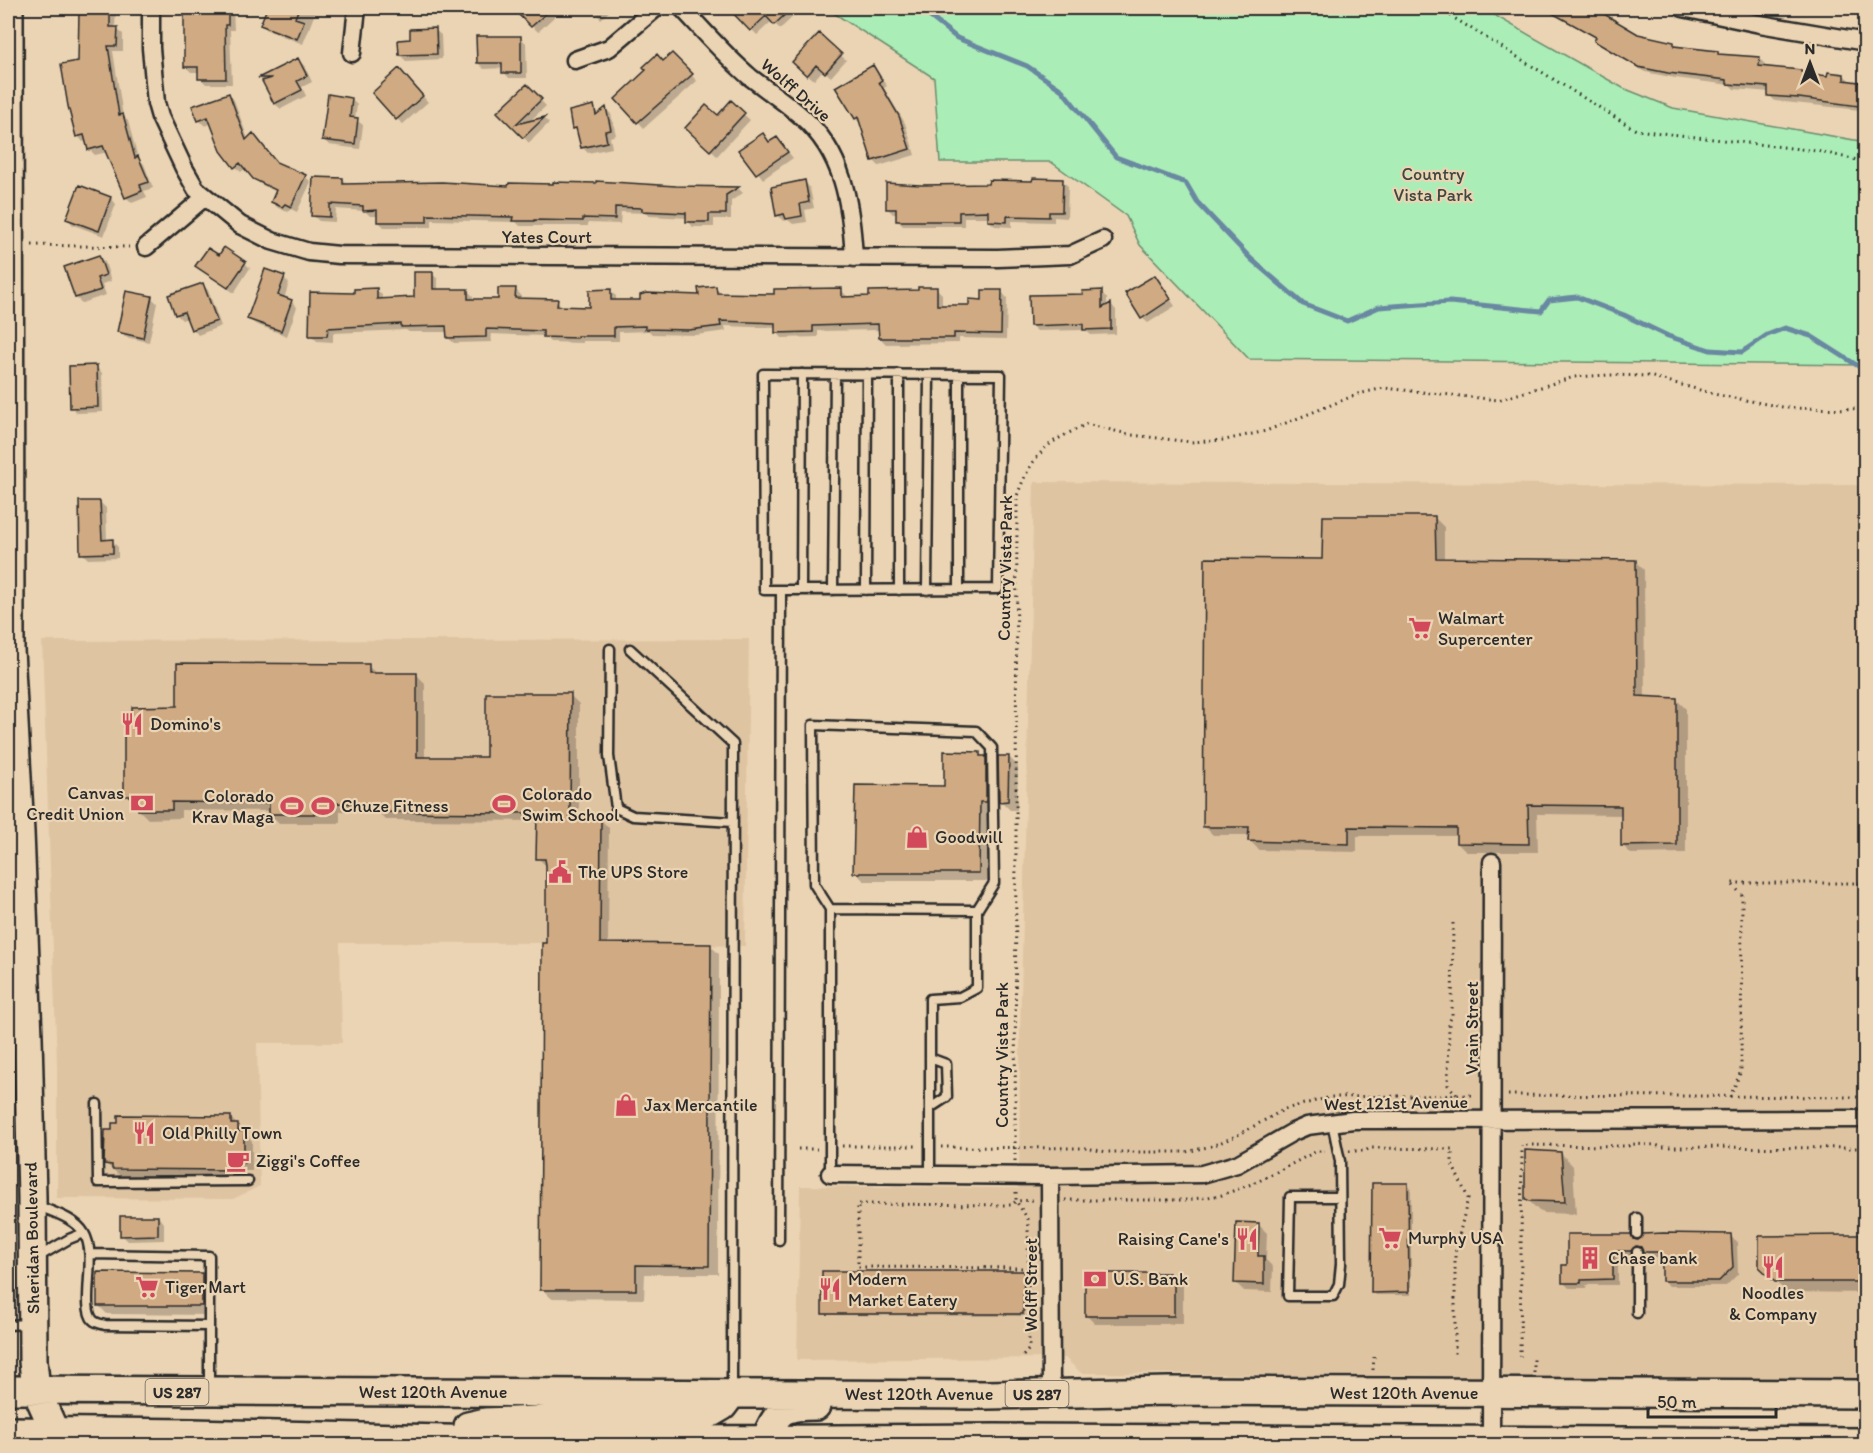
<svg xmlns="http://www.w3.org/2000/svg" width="1873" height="1453" viewBox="0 0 1873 1453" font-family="Itim,sans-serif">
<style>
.built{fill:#dfc4a2}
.green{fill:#abedb6;stroke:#6b8c70;stroke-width:1.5}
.shadow{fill:#0003}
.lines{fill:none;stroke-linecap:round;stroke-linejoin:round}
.stream{stroke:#6988a1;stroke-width:5}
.building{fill:#d0aa82;stroke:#2b2b2b;stroke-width:1.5}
.lane-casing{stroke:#2b2b2b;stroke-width:13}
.street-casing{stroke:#2b2b2b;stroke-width:21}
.primary-casing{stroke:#2b2b2b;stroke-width:32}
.path{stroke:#2b2b2b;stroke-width:3;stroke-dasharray:1.5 4.5;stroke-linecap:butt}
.lane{stroke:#ebd4b3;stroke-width:8}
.street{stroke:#ebd4b3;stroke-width:16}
.primary{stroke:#ebd4b3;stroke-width:27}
.labels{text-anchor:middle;stroke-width:4.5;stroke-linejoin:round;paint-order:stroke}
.shield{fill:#ebd4b3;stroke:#655e54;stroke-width:1.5}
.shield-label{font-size:16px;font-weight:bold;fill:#2b2b2b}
.street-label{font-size:18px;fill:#2b2b2b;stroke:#ebd4b3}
.park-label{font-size:18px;fill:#3e4840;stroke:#ebd4b3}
.poi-label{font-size:18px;fill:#2b2b2b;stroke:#ebd4b3;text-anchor:start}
</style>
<rect width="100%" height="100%" fill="#ebd4b3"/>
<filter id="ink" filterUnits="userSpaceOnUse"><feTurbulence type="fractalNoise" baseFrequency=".0167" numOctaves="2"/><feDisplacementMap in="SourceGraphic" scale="12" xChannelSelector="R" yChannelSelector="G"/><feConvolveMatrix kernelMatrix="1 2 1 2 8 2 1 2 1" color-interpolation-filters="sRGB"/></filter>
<g filter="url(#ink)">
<path class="built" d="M1034 482 1865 485V1380L1081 1373 1065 1358 797 1360 800 1186 1019 1188 1020 1036Z
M749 639 745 946 542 943H340L342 1043H257L260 1186 233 1199 57 1198V1066L42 641Z"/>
<path class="green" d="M826 8H1486L1494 15 1623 88 1673 108 1865 142V365L1249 359 1140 245 1126 216 1051 162H940L934 78Z"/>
<path class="shadow" d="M83 8H116L115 28 123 34V51H113L123 116 128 121 138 158 144 164 153 188 144 191 147 197 132 203 126 197 108 152 95 155 89 149 87 141 83 142 78 136Z
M185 8H233L234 30H230L232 84H206L200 78V72H191L185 66Z
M268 8H317L303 44 267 30 262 24Z
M427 8H447L436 17Z
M515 8H549L556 15 538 32Z
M590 8H613L601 19Z
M731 8H796L799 11 780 29 772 21 757 35Z
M1565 8H1596L1591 15 1594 16 1598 9 1637 35 1674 43 1678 48 1717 53 1720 56 1759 58 1765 64 1764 68 1800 71 1803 74 1829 77 1844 75 1850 81 1866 85V115L1860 110 1775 101 1769 95 1770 92 1734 89 1730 85 1675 78 1645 72 1601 46 1596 40 1597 39 1566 21 1560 16Z
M1852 8H1866V12L1860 11Z
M435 30 441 35 442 59 406 61 400 55 412 41Z
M819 35 846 60 831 77 823 70 814 80 794 62Z
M521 38 526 43 527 78H509L504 72V68L484 69 478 63Z
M672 55 697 81 644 128 617 99Z
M298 60 304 65 312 82 302 87 306 96 281 109 275 104 265 83 260 78Z
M873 67 887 86 884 88 905 123 915 155 879 166 873 160 862 125 856 119Z
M404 76 428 102 403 124 397 119Z
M527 86 546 106 529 122 544 118 549 123 529 143 500 112Z
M229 94 234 100 248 139 277 164 305 176 311 182 297 212 291 209 288 212 278 208 272 202 277 192 260 184 246 168 241 172 235 167 212 123 205 126 199 120Z
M351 99 357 105 355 119 363 125 360 149 329 145 323 139Z
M731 103 750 120 717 156 687 128 718 117Z
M593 107 599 115 606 109 611 114 616 135 610 137 612 148 588 153 582 147 579 133 574 128Z
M762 135 770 144 777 138 793 158 763 179 741 150Z
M343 179 348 185 510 188H738L743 193 731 201V219H714V227H693L688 221V218L649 216 646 213 621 212 620 224 588 223V226H520L516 222 432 220V227H384L378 221V216H370L365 211 336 209 335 222 319 221 313 216Z
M1062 181 1068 186 1067 218 1054 217V222L1012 221V227L995 226 989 221V217H964V226H903L897 220 898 214H893L887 208 921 186 990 185Z
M805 182 810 188 814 208 805 210 807 222 793 224 788 220 783 221 778 215Z
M111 198 116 204 104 236 73 225 68 219Z
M99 257 105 262 111 281 102 284 106 295 82 303 76 298Z
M219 257 245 263 250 268 234 293 197 266Z
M432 274 438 279V291L467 290 473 296V301H499L515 289 521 295V299L557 301 563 307 591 309 610 291 616 296V301H642L700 296 715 287 721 294 776 296 841 290 847 296V299L936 288 942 294V307H971L1002 292 1007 298 1006 339 959 338V343L886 344 880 338V330L818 331V337L782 338 777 332V328L725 326 726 331 696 335 652 334 649 331 619 332V341H582V343L550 342 544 336 491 334 492 342 454 343 448 338V332H409L406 330 333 333V342L317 341 311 335 355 294 376 290 382 295V300L416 299Z
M1155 277 1175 306 1148 323 1142 318Z
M284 278 289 283 284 299 292 302 297 307 287 336 255 324 249 318Z
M203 285 208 290 221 326 198 335 193 329 188 318 182 320 177 315 170 296Z
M1101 292 1107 298V307L1111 304 1116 310V334L1091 335 1085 330 1037 331 1031 325 1084 295Z
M151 297 157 303 149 342 125 337 119 332Z
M96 367 102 373 103 412 77 413 72 407Z
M100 502 106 508 107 541H112L118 547V558L88 559 82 553Z
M1435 518 1444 527V560L1635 561 1644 570 1645 698 1677 700 1686 709V853L1631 854 1622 845V815L1537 814 1538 852H1466L1457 843V836H1357V852L1259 850 1250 841V835H1213L1204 826 1324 560Z
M368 666 377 674H416L425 683V758L487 759 570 695 579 704V819H600L609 828 608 945H710L719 954 718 1274H645L644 1299 551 1298 542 1289 548 868 538 858V821L386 820 378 812 340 811V823H279L270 814V811L181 810V818L148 819 139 810V806L126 795 179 708Z
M979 754 994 766 995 810H988V881H864L855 872Z
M1009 757 1018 766 1017 810H1010L1001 801Z
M230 1117 252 1141V1171H243V1179L123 1178 106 1164 113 1132 120 1125Z
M1561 1153 1573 1166 1576 1214 1544 1213 1539 1211 1526 1198Z
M1407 1185 1411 1188V1295H1376L1373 1292Z
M158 1217 164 1223V1240L128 1241 122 1235Z
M1258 1224 1267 1233 1266 1260 1273 1267 1272 1292 1244 1291 1235 1282Z
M1630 1236 1636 1242 1731 1236 1737 1242 1738 1274 1726 1286H1669L1663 1280 1664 1257H1651L1645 1251 1639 1252 1637 1257H1618V1285H1586L1587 1288H1569L1563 1282 1568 1266Z
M1866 1237V1293L1787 1292 1771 1278Z
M1023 1272 1025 1275V1316L826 1315 823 1313Z
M201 1274 210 1283V1315L107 1314 98 1305Z
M1169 1274 1183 1286V1324H1095L1086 1315Z"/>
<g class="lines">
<path class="stream" d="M919 8 957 38 1027 66 1062 90 1116 157 1186 183 1197 202 1251 259 1303 304 1347 321 1379 307 1450 302 1541 311 1549 300 1577 297 1624 315 1668 336 1710 350 1742 352 1767 335 1785 328 1811 336 1866 371"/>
</g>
<path class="building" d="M184 8H228V25H225L226 79H198V67H184Z
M267 8H299L295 18 304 21 297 39 260 25Z
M512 8H552L531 27Z
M728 8H792L774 25 766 16 750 31Z
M1543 8H1594L1638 34 1674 42V46L1718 51V54L1760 57 1759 66 1801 70V72L1827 76 1828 72 1844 74V80L1866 83V107L1799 98 1768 96V87L1727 84V80L1668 73 1638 67 1594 41 1596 37Z
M79 12 110 13V27H118L117 46H108L119 115 123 114 135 158 138 156 149 182 140 185 142 191 125 198 103 146 88 150 84 135 76 137 68 106 61 64 78 61Z
M436 28 437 54 399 55 398 40 410 39V29Z
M819 33 842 54 825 73 816 65 807 76 792 62Z
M476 36H521V73H502V63H477Z
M672 53 693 74 637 123 615 99 646 70 643 67 657 54 663 61Z
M298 58 307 76 297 81 302 90 274 104 262 81 272 78H258Z
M873 65 882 80 879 82 899 116 910 149 872 161 858 117 855 119 835 87Z
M399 68 423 96 396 120 372 93Z
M527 84 542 99 516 124 545 117 523 138 497 112Z
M229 93 246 140 253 133 276 162 306 175 291 207 285 204 282 207 271 202 276 190 253 179 240 163 234 168 221 151 208 117 198 121 192 106Z
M328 94 352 98 350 117 358 118 355 144 322 140Z
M731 100 745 113 710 151 685 128 706 105 718 115Z
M594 105 596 115 606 107 611 130 605 131 607 142 581 148 576 128 572 129 569 111Z
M763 133 769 142 777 137 788 152 756 174 738 150Z
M313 177 343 178V184L442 182 508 186 509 183 553 184V182L596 183V181L676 186 739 187 726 195V214H709V222H686V213L642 211V208L615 207V219L583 218V221L534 220V221H512L513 217 427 215V222H377V210L363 211V206L330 204V217L311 216Z
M1033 178 1063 179 1062 212H1049V217L1007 216V222L988 221V211L959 212V221H896V209H886V183L921 185 988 184 989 180 1032 181Z
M805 180 809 202 800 204 802 216 786 219 784 214 776 216 771 187Z
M79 185 111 197 99 231 66 219Z
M224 247 246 262 228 288 195 266 208 248 219 255Z
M99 255 106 275 97 278 101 290 75 298 64 267Z
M265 269 285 276 278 295 292 300 281 331 247 319Z
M414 272H433V289H468V299H498V288H516L515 298 558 299 557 306 589 307V290L611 289V300H640V295L646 293 699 295 698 288 716 286 717 293 774 294V289L842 288V297L869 296V291L918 290V287H937V305H969V299L982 300V290H1002L1001 334 954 333V338H879L878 324 813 326V332L775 333V323L720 321 721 326 689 330 645 329V326L614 327V336H577V338L543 337V331L486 329V337L447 338 446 326 401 327V324L328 328 327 336H309L310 292 354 293V289L377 288V299L414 297Z
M1155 275 1171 299 1141 319 1125 293Z
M203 283 217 321 191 330 184 312 175 315 168 295Z
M1102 290V308L1111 303V329L1083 330V324L1030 326 1029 295 1083 294 1082 291Z
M126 291 152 296 143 338 117 332Z
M97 365 98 407 70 408 69 366Z
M79 501H100L102 540 113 539V553L80 554Z
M1323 516H1435L1436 558 1636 560 1637 696 1677 698V845L1621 846V806L1528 805 1529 844 1456 843V828L1349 827V844L1248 841 1249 827H1203L1205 558 1322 559Z
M177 663 369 664V673H417V757H486V693H571L570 817 601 818 600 943 711 944 709 1266 636 1265V1290H540L542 943H546V865L545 859H536L537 813 375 812 376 804 331 803V814H269V803L172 802V810H138V801H132V796H124V714H132V707L177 706Z
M944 751 980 752V756H986V802H980L979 873H853L855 785 944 786Z
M998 756H1009L1008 801 999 802Z
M118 1115 231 1116V1124H238V1131H244V1163H235V1170L112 1169V1165L104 1164 105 1130H112V1123H118Z
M1525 1150 1561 1152 1565 1202 1530 1201 1525 1199Z
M1372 1183H1408L1409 1292 1371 1293Z
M120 1216H158V1235L120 1236Z
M1236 1222 1259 1223 1258 1256H1264V1284L1234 1283Z
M1663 1233 1731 1234 1733 1267 1719 1281H1662V1252H1643L1641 1247 1636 1246 1631 1251H1613V1279L1581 1280V1283H1562V1265H1567V1234H1631L1633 1239 1638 1240 1643 1234Z
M1846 1235H1866V1282H1775L1759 1267V1236Z
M822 1271H1024L1023 1314H822Z
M97 1272 202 1273V1306H97Z
M1085 1273H1169V1275H1174V1316H1085Z"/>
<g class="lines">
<g class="lane-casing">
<path id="lane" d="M899 374V590
M959 589V375
M801 590 802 374
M833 590 835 374
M866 590 867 374
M927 590 929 375
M610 649 609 756 616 808 633 816 733 822
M630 649 733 744 732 1389
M830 909 814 884 813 725 976 731 992 748 994 883 977 910
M930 1058 946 1064 947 1097 930 1108
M97 1104 98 1182 248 1181
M1332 1122 1340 1161 1341 1264 1339 1284 1333 1296H1288L1290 1197H1340
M830 1174V909L977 910V988L960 997 930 999V1175
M36 1205C52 1212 75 1218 84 1233 98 1255 80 1306 93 1320 96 1323 101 1324 105 1325L209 1326
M1637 1218V1234
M779 1240 781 590H764L763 374 1001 375 998 589 781 590
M1637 1252V1313
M90 1254 209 1256V1388
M38 1257 69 1239 84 1233
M8 1325 28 1324"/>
</g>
<g class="street-casing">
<path id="street" d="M151 8V48L156 103 160 117 184 168 196 189 240 225 272 241 309 252 339 255 998 258 1070 255 1103 240
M682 8C704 31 725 56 750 77 767 90 785 102 801 116 844 153 851 204 854 258
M1683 8 1760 24 1866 42
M352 53 357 8
M575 60 609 48 656 8
M146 247 205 197
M830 1174 1050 1176 1202 1174 1237 1164 1293 1132 1307 1126 1353 1120 1866 1119
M1050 1176 1051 1394
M1491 1446 1492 862"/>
</g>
<g class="primary-casing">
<path id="primary" d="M9 8 10 650 20 832 28 1037 32 1196 33 1361 36 1390 55 1432V1446
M8 1390 987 1395 1168 1391 1866 1394
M468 1426 486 1422 711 1413 723 1406 732 1394
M8 1431 192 1433 527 1441 996 1438 1866 1442
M765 1440C778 1410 782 1406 816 1406"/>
</g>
<path class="path" d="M1441 8 1454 18 1636 130 1817 151 1866 162
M32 245 129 247
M1453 923 1452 1016 1449 1022 1448 1085 1457 1095
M1508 1095 1866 1097
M1730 1097 1741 1071 1742 895 1731 883H1866
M842 1146H919
M941 1147 1085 1148 1107 1152H1186L1212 1146 1236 1136 1285 1109 1331 1097 1475 1095
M798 1149H817
M1349 1151H1365L1370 1148 1452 1149V1164L1468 1198 1455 1253V1357
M1015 1161 1017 496C1024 476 1033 458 1049 445 1057 438 1076 430 1086 424L1132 435 1191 442 1225 440 1266 431 1358 394 1384 388 1498 400 1574 377 1609 375 1649 376 1718 395 1788 408 1866 409
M1016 1192V1201L1028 1219 1029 1349 1022 1357
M1065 1200H1186L1222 1195 1257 1182 1317 1151H1325
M1028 1268 858 1267V1204L1012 1205 1016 1201 1035 1200
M1520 1357 1522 1145 1628 1146 1631 1144 1656 1145 1661 1147 1866 1148
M1373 1370 1374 1357
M1534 1373V1358"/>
<use href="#lane" class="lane"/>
<use href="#street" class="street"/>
<use href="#primary" class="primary"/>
</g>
</g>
<defs>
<g id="supermarket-bare" transform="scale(1.8)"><path d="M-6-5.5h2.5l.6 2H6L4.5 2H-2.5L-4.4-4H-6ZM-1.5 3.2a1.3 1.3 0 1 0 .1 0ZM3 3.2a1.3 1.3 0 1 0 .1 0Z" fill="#d1495b" stroke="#ebd4b3" stroke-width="2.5" paint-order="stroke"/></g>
<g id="restaurant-bare" transform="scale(1.8)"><path d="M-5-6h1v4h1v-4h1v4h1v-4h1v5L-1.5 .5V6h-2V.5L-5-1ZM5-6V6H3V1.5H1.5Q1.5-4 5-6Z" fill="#d1495b" stroke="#ebd4b3" stroke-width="2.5" paint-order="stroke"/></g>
<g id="bank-bare" transform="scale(1.8)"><path d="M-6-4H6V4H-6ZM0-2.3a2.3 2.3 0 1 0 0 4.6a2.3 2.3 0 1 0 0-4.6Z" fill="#d1495b" stroke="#ebd4b3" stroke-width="2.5" paint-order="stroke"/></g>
<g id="stadium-bare" transform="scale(1.8)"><path d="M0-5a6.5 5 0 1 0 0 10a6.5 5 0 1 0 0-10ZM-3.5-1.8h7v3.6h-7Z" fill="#d1495b" stroke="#ebd4b3" stroke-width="2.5" paint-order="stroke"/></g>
<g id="shop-bare" transform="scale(1.8)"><path d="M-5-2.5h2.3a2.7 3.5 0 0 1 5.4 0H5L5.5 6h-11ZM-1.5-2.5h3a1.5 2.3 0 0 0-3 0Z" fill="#d1495b" stroke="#ebd4b3" stroke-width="2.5" paint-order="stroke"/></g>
<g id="civic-bare" transform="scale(1.8)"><path d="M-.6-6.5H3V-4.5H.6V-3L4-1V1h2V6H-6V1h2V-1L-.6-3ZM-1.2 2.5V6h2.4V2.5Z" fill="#d1495b" stroke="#ebd4b3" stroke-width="2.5" paint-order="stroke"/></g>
<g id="cafe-bare" transform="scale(1.8)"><path d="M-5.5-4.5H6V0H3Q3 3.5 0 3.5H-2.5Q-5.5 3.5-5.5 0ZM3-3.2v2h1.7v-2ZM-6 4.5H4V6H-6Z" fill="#d1495b" stroke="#ebd4b3" stroke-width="2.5" paint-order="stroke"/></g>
<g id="building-bare" transform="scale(1.8)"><path d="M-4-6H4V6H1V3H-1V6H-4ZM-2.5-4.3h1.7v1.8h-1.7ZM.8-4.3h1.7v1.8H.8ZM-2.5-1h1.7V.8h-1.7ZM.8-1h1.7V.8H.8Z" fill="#d1495b" stroke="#ebd4b3" stroke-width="2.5" paint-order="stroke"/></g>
</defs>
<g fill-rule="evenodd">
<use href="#supermarket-bare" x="1420" y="628"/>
<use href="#restaurant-bare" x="132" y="724"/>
<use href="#bank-bare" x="142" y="803"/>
<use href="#stadium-bare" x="504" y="804"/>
<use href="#stadium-bare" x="292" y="806"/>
<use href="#stadium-bare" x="323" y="806"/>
<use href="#shop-bare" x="917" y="837"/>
<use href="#civic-bare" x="560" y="872"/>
<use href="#shop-bare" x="626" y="1105"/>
<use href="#restaurant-bare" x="144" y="1133"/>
<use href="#cafe-bare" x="238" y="1161"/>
<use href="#supermarket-bare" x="1390" y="1238"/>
<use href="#restaurant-bare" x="1247" y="1239"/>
<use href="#building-bare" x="1590" y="1258"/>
<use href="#restaurant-bare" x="1773" y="1267"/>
<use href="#bank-bare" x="1095" y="1279"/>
<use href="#supermarket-bare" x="147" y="1287"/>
<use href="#restaurant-bare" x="830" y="1289"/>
</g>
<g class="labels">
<g class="shield">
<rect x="145.5" y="1379" width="63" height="26" rx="4.5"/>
<rect x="1005.5" y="1381" width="63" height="26" rx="4.5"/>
</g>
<g class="shield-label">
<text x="177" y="1398">US 287</text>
<text x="1037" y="1400">US 287</text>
</g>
<g class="street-label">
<text transform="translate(796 90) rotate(41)" y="6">Wolff Drive</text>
<text x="547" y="243">Yates Court</text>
<text transform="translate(1005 568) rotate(-89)" y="6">Country Vista Park</text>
<text transform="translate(1472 1028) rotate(-90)" y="6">Vrain Street</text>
<text transform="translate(1002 1055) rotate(-90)" y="6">Country Vista Park</text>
<text transform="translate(1396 1103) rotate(-1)" y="6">West 121st Avenue</text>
<text transform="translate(32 1238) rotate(-91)" y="6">Sheridan Boulevard</text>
<text transform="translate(1031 1285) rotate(-90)" y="6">Wolff Street</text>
<text x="433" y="1398">West 120th Avenue</text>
<text x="1404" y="1399">West 120th Avenue</text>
<text x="919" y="1400">West 120th Avenue</text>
</g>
<g class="park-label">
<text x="1433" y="180">Country<tspan x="1433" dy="21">Vista Park</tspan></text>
</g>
<g class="poi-label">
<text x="1438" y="624">Walmart<tspan x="1438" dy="21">Supercenter</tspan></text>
<text x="150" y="730">Domino's</text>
<text x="124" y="799" text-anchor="end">Canvas<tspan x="124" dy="21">Credit Union</tspan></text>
<text x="522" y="800">Colorado<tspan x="522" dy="21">Swim School</tspan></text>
<text x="274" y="802" text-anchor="end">Colorado<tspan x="274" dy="21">Krav Maga</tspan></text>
<text x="341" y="812">Chuze Fitness</text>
<text x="935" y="843">Goodwill</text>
<text x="578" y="878">The UPS Store</text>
<text x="644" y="1111">Jax Mercantile</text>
<text x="162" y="1139">Old Philly Town</text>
<text x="256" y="1167">Ziggi's Coffee</text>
<text x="1408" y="1244">Murphy USA</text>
<text x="1229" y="1245" text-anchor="end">Raising Cane's</text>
<text x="1608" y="1264">Chase bank</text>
<text x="848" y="1285">Modern<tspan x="848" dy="21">Market Eatery</tspan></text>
<text x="1113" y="1285">U.S. Bank</text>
<text x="165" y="1293">Tiger Mart</text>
<text x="1773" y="1299" text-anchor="middle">Noodles<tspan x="1773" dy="21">&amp; Company</tspan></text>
</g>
</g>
<rect width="1873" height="1453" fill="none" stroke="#ebd4b3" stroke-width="30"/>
<rect x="15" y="15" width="1843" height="1423" fill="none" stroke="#2b2b2b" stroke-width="2" filter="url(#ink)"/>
<g transform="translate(1810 63)" stroke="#ebd4b3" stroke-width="4.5" paint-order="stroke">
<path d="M0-4.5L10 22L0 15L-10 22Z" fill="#2b2b2b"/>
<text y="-9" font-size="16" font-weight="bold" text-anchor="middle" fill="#2b2b2b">N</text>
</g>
<path d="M1648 1408v9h128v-9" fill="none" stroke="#2b2b2b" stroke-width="3"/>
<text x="1657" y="1408" font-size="18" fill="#2b2b2b" stroke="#ebd4b3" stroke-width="4.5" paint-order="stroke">50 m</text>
</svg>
